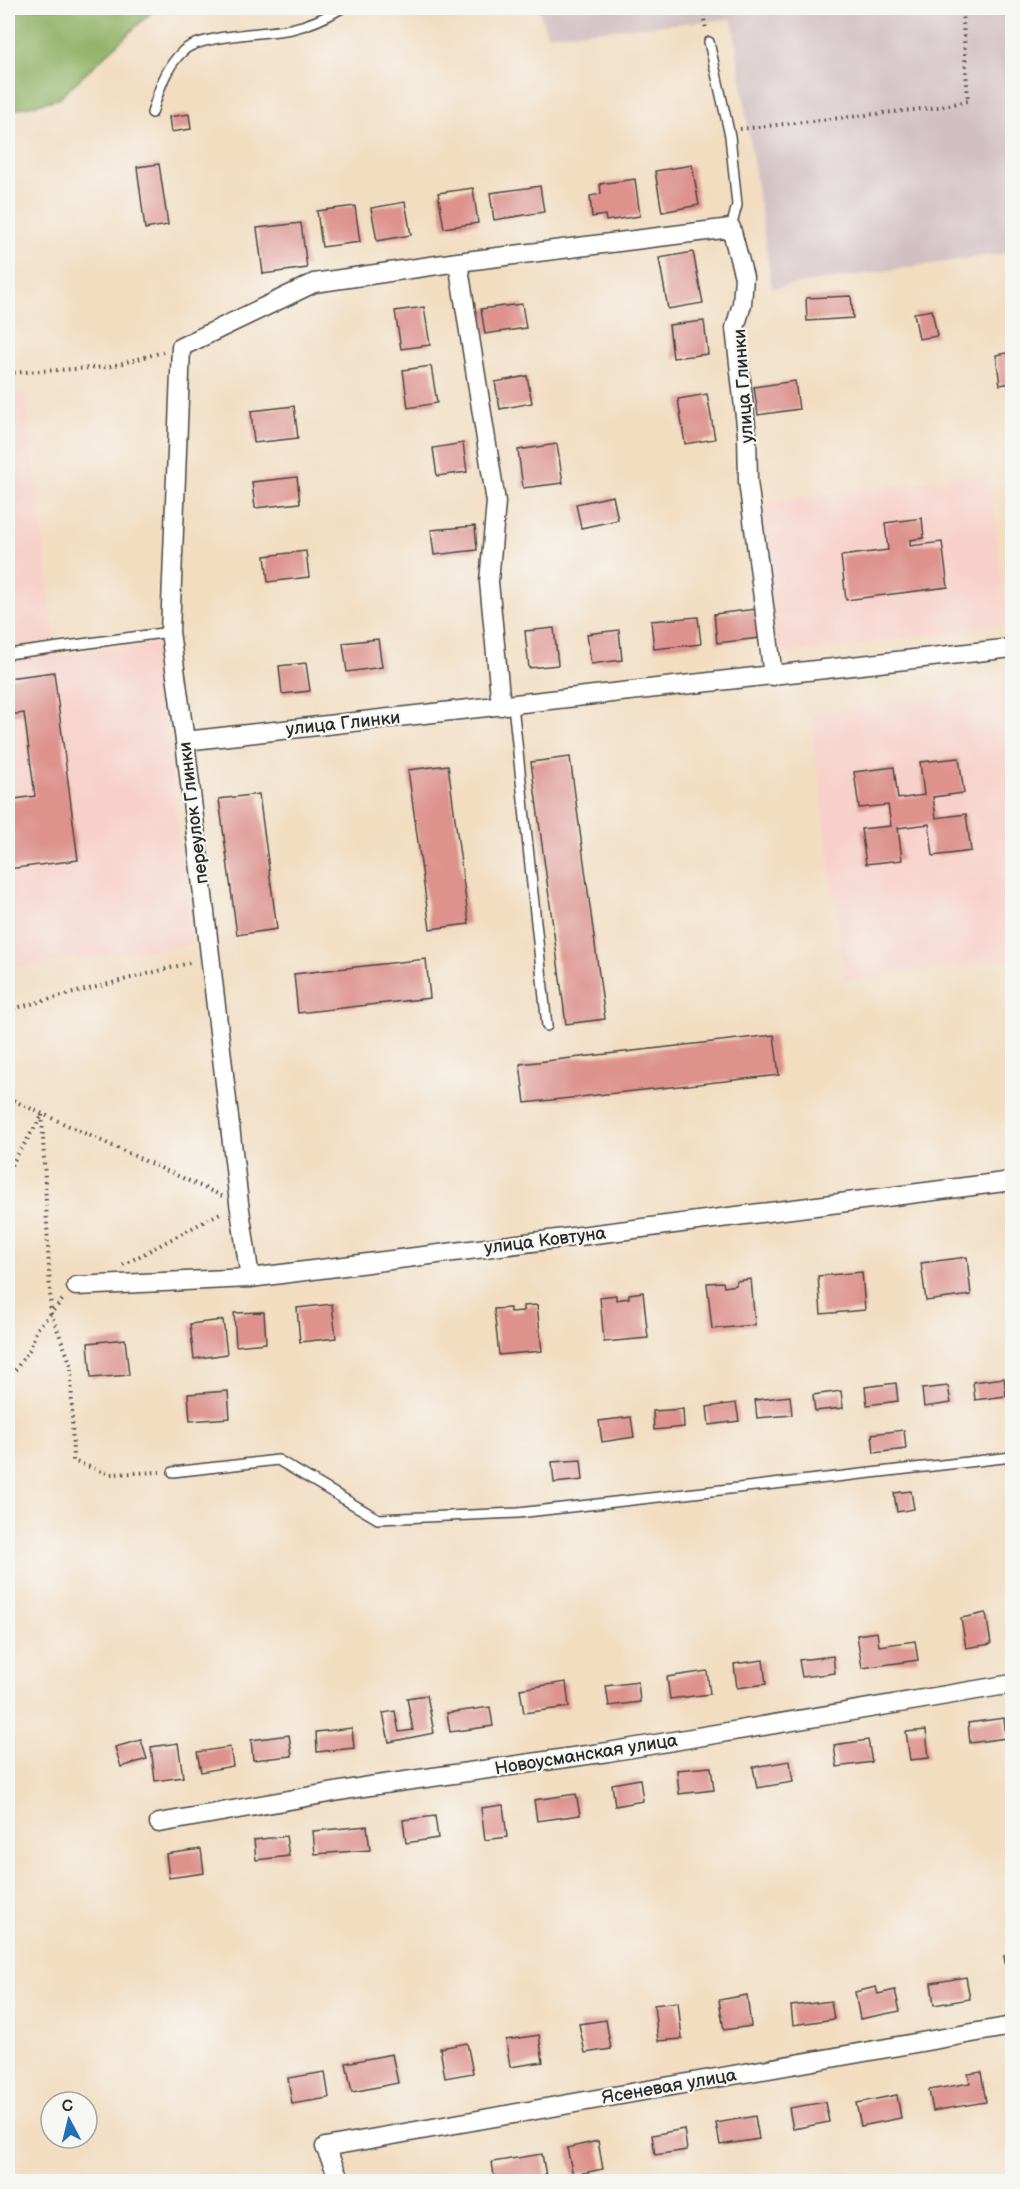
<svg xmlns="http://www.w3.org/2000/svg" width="1020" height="2189" viewBox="0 0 1020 2189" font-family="'Balsamiq Sans',sans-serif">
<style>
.built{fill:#f7d1c9}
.industrial{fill:#d2bfc1}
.forest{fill:#91b368;stroke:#5e6f4a;stroke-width:1.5}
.building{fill:#dd928c}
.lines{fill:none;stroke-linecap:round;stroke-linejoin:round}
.lane-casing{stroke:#494642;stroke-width:12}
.street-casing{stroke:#494642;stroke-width:21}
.path{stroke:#494642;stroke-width:4;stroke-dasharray:1.5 4.5;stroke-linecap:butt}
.lane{stroke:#fff;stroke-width:9}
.street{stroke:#fff;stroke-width:18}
.labels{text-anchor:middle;stroke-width:4.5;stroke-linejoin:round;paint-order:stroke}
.street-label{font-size:18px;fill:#2b2b2b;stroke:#f6f6f2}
</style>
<rect width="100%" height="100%" fill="#f6f6f2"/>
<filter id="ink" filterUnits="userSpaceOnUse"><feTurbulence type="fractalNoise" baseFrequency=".0167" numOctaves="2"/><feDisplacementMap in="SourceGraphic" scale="12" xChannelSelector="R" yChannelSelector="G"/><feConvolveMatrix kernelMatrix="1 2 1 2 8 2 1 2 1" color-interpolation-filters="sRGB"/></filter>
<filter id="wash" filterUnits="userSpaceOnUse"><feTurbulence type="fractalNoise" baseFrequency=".008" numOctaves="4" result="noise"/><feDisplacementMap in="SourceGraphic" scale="24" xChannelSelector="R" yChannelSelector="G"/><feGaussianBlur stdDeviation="1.35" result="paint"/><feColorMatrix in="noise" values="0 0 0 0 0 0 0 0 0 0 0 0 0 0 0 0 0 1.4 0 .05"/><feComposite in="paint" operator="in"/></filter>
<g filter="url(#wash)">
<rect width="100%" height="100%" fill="#f2ddc1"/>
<path class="built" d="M25 390 57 656 157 643 191 945 8 968V392Z
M989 473 1008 625 778 655 758 503Z
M1012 688V959L845 981 810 714Z"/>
<path class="industrial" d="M538 8H1012V252L772 288 732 19 547 35Z"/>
<path class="forest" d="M8 8H156L58 99 8 111Z"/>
<g id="blocks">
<path class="building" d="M189 114 191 129 171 132 169 117Z
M159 164 168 225 145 229 137 167Z
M692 165 699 205 662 212 655 171Z
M635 179 640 216 606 221 605 215 592 217 590 196 601 194 600 184Z
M540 186 544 212 494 220 490 193Z
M473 188 478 223 444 228 438 193Z
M405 202 411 235 377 241 371 208Z
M355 206 360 242 322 247 317 211Z
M301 223 307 268 263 274 257 228Z
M693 252 703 303 668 309 659 258Z
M851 296 853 318 807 321 806 298Z
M522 304 526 328 485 334 481 309Z
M424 307 430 345 401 349 395 311Z
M932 310 937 336 919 339 914 313Z
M704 321 708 354 673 358 669 325Z
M1012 352V383L1000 385 996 355Z
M431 366 437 403 408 408 403 370Z
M527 376 532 403 500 409 495 382Z
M795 381 799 409 758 415 754 387Z
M707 394 715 439 685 444 678 399Z
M294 406 298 438 254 443 251 411Z
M463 443 467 472 437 476 433 448Z
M557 444 563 483 523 488 518 450Z
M297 477 300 503 255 508 252 482Z
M613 496 618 520 581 528 576 504Z
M922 518 924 538 910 540V546L942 542 948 587 846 600 841 556 888 550 885 523Z
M475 526 477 550 434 555 431 530Z
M306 551 309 577 268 582 265 556Z
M757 609 760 638 717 643 714 614Z
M698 617 701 644 654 649 651 621Z
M554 628 558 665 529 668 525 631Z
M619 630 622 660 591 664 587 634Z
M378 639 382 667 347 672 343 643Z
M306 663 310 691 282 694 279 666Z
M54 672 78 860 8 869V800L35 796 24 713 8 715V678Z
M570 757 605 1019 566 1024 531 762Z
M959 758 964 793 933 797 936 818 966 814 971 851 933 856 929 824 898 828 902 860 866 864 861 829 891 826 888 805 859 808 854 772 894 767 898 799 924 795 920 762Z
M448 765 469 924 430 929 408 770Z
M259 794 277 929 237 935 219 799Z
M426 959 430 998 298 1013 294 974Z
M774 1035 779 1075 525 1103 520 1064Z
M967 1257 971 1295 926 1301 921 1263Z
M862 1272 865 1310 821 1314 818 1276Z
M751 1279 755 1325 712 1329 707 1283 723 1282 724 1287 736 1285V1281Z
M643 1292 648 1338 604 1342 600 1297 616 1295V1300L629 1298V1294Z
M332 1304 336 1338 300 1342 297 1308Z
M537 1305 542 1351 499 1355 494 1309 510 1308V1312L523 1311V1306Z
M264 1312 266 1343 236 1346 234 1313Z
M223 1320 227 1354 194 1359 190 1324Z
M125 1339 129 1375 91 1378 88 1343Z
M1004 1378 1006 1396 975 1400 973 1382Z
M896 1383 898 1401 867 1405 865 1387Z
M948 1386 951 1403 924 1407 922 1389Z
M228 1391 230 1418 190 1421 188 1394Z
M841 1391 843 1408 815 1411 813 1395Z
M790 1396 792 1415 757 1418 755 1400Z
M736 1403 739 1421 709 1425 707 1407Z
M683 1409 684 1427 654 1430 653 1411Z
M631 1417 634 1437 602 1442 599 1421Z
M904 1430 906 1449 874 1453 872 1434Z
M581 1460 583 1480 554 1483 552 1462Z
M911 1491 914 1509 897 1512 894 1493Z
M986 1613 991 1644 966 1648 961 1618Z
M877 1632 879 1646 915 1641 918 1660 862 1668 857 1635Z
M833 1656 835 1673 802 1677 799 1660Z
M763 1660 766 1684 737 1688 734 1664Z
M707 1671 710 1694 670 1699 667 1677Z
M566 1682 569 1707 524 1713 520 1689Z
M638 1682 640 1702 609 1706 606 1686Z
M427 1695 434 1733 389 1742 383 1713 395 1711 399 1732 413 1730 407 1698Z
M490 1707 493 1726 450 1732 447 1713Z
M1004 1718 1006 1738 970 1743 968 1723Z
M352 1728 354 1748 317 1752 316 1732Z
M926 1730 929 1758 910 1760 906 1732Z
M289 1735 292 1756 253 1760 251 1740Z
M141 1740 147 1759 121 1767 115 1747Z
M868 1740 872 1762 837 1767 834 1745Z
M178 1743 183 1777 155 1781 151 1747Z
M230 1747 233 1766 201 1772 197 1752Z
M790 1761 793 1782 757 1788 753 1767Z
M711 1767 714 1790 679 1794 677 1770Z
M640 1779 643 1801 615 1806 612 1784Z
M576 1794 580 1815 537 1821 534 1800Z
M503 1805 507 1837 485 1840 481 1808Z
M435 1816 438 1838 406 1843 403 1820Z
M367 1826 370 1850 315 1854 313 1831Z
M286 1836 289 1856 256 1860 254 1840Z
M201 1849 204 1873 169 1878 166 1854Z
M1012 1954V1991L1010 1992 1004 1956Z
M966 1977 970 1999 934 2005 931 1983Z
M876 1987 878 1994 895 1990 900 2011 860 2019 855 1992Z
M747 1995 751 2026 724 2030 719 2000Z
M831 2001 834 2019 793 2025 791 2006Z
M678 2002 682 2039 658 2041 654 2005Z
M606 2020 611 2049 585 2053 579 2024Z
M539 2035 543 2062 510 2067 506 2040Z
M467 2043 473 2073 445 2078 440 2048Z
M392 2054 398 2083 352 2092 346 2063Z
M325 2072 329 2098 292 2104 288 2078Z
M981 2072 986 2102 933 2111 929 2090 970 2083 968 2074Z
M897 2095 901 2118 861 2126 856 2103Z
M825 2102 829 2122 793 2129 789 2108Z
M755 2116 759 2139 720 2145 716 2123Z
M684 2129 687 2150 655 2155 652 2135Z
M598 2141 603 2169 573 2175 567 2148Z
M542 2154 546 2176 511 2182H495L492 2162Z"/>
</g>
</g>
<g filter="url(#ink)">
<use href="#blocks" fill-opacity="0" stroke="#494642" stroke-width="1.5"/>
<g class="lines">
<g class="lane-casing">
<path id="lane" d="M709 42 730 136 737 205 731 228
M152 113C159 90 165 68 183 51 199 35 266 34 291 29 309 25 327 17 342 8
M8 654 170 632
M513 705 547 1026
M173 1472 278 1460 378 1519 518 1513 1012 1457"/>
</g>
<g class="street-casing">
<path id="street" d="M458 262 496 502 489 582 501 706
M185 741 1012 648
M250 1278 239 1203 185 741 170 632 181 347 314 283 458 262 731 228 744 277 742 304 735 328 747 434 748 481 773 676
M76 1286 250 1278 1012 1181
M159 1823 363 1787 608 1752 1012 1684
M341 2182 325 2147 1012 2026"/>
</g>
<path class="path" d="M702 8 706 30
M740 129 939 107 968 101 962 8
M8 373 108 367 163 352
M8 1010 193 962
M8 1098 222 1196
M42 1115 51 1313 71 1365 73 1461 110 1474 160 1472
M8 1170 42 1116
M123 1265 222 1212
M8 1380 30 1349 37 1329 65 1297"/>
<use href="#lane" class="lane"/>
<use href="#street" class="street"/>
</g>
</g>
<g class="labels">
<g class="street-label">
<text transform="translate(743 386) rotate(-94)" y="6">улица Глинки</text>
<text transform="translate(343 723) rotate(-6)" y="6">улица Глинки</text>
<text transform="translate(193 813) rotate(-97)" y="6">переулок Глинки</text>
<text transform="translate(545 1240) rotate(-7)" y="6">улица Ковтуна</text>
<text transform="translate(586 1754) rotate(-9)" y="6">Новоусманская улица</text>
<text transform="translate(669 2086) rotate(-10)" y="6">Ясеневая улица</text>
</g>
</g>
<rect width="1020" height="2189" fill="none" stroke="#f6f6f2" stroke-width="30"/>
<g transform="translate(69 2120) rotate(353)"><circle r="28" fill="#f6f6f2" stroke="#a5a5a2" stroke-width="1.5"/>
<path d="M0-4.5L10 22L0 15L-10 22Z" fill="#1f6fb2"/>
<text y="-9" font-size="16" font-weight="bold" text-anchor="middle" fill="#2b2b2b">С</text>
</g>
</svg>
